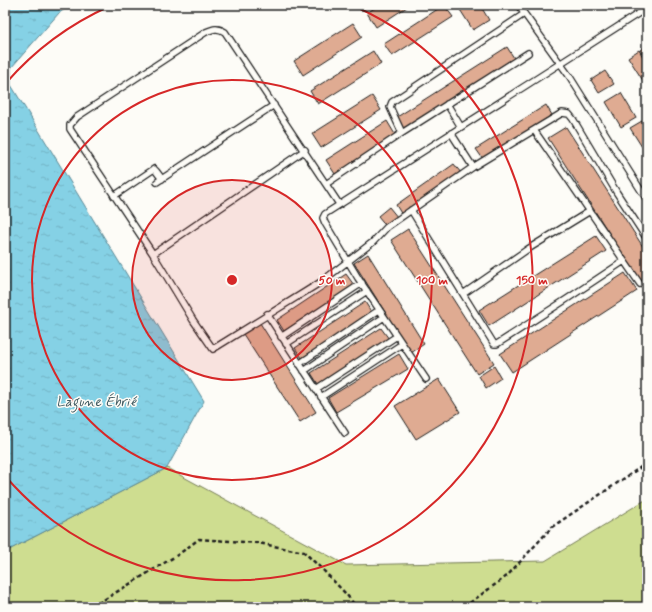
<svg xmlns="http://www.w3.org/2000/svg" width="652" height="612" viewBox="0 0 652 612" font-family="Mynerve,sans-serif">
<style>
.green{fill:#cedd90;stroke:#757c56}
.water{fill:url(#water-ripples);stroke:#5b8995}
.building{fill:#dfab92;stroke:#1c1c1c}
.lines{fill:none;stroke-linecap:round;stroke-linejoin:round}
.service-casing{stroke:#1c1c1c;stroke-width:8}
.path{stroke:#1c1c1c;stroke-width:2.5;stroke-dasharray:4 3;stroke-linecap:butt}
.service{stroke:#fdfcf7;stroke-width:5.5}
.ring{fill:none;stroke:#d62828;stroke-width:2}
.labels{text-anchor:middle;stroke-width:3;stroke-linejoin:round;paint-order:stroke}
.water-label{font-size:14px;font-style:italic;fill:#415b62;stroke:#fdfcf7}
.centre{fill:#d62828;stroke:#fdfcf7;stroke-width:2}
.ring-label{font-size:12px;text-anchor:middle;font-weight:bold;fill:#d62828;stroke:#fdfcf7;stroke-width:3;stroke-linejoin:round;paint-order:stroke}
</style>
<defs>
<pattern id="water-ripples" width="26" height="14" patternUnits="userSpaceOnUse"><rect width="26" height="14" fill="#85d1e5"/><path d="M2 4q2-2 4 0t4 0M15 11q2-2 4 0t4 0" fill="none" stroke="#72b3c4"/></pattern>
</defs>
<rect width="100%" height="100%" fill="#fdfcf7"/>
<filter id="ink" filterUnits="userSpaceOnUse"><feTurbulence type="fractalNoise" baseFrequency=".025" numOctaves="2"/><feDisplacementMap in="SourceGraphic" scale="8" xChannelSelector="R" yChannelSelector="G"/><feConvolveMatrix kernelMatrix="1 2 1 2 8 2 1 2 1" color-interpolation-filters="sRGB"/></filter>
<g filter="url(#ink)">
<path class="green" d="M167 468 346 565 545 561 647 499V607H5V552Z"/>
<path class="water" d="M5 5H71L59 13 11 68V85L204 401 167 468 5 552Z"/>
<path class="building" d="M379 5H410L376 27 367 13Z
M444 5 453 17 392 56 384 44Z
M457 5H480L489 20 473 30Z
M353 23 362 37 303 75 294 61Z
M647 45V60L640 50Z
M507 47 514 58 404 129 397 117Z
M639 50 647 64V87L628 57Z
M373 51 381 64 318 104 310 91Z
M605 71 614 84 599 93 591 80Z
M621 93 636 118 621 127 606 102Z
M372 96 381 110 321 148 312 134Z
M546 105 552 115 483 159 476 149Z
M647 118V144L642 147 630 128Z
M387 121 396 136 335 174 326 160Z
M566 127 647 253V283L643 286 548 138Z
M454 164 461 173 402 215 396 205Z
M389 207 398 218 387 227 378 216Z
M408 229 494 363 477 374 391 240Z
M596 236 606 251 489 326 479 310Z
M368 254 424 344 411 353 354 263Z
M625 273 637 291 512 372 500 354Z
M346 274 354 285 284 331 277 320Z
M365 302 372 313 302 358 295 348Z
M260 323 316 412 300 422 243 334Z
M381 328 389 339 318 384 311 373Z
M399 354 408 369 336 412 328 398Z
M494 366 501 378 486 388 479 376Z
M439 379 460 412 416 439 395 406Z"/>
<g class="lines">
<g class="service-casing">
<path id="service" d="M518 5 570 77 647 200
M447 104 461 127
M534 130 640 284
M402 133 390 107 392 102 524 14
M473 167 562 113 569 114 573 119 617 193 647 239
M157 182 274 105
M326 184 402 133 528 53
M114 196 154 169 156 171 162 179
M339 204 225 32C218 27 213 29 206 32L77 117 70 125V129L153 254 193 320 213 349 321 282 373 242 387 227 473 167 451 133
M411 210 494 344H497L567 299 624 261
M153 254 305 150
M463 294 528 249 590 211
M267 314 345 433
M281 337 362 283
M286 344 367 291
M299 364 379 310
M304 371 384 317
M426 379 358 278 325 223 323 218 325 214 647 8
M316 389 397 336
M321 397 402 344"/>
</g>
<path class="path" d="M92 607 179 554 199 539 258 543 304 552 323 570 347 595 356 607
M464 607 507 576 552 527 647 463"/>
<use href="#service" class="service"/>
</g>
</g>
<circle cx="232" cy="280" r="100" fill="#d62828" fill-opacity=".12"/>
<g class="ring">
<circle cx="232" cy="280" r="100"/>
<circle cx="232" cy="280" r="200"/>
<path d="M6 83A300 300 0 0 1 110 6M354 6A300 300 0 1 1 6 477"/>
</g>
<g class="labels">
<g class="water-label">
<text x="96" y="406">Lagune Ébrié</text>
</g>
</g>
<circle cx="232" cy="280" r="6" class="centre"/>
<g class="ring-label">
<text x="332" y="284">50 m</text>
<text x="432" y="284">100 m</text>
<text x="532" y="284">150 m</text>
</g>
<rect width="652" height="612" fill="none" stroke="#fdfcf7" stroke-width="20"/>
<rect x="10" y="10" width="632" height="592" fill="none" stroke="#1c1c1c" stroke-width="1.5" filter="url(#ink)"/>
</svg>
